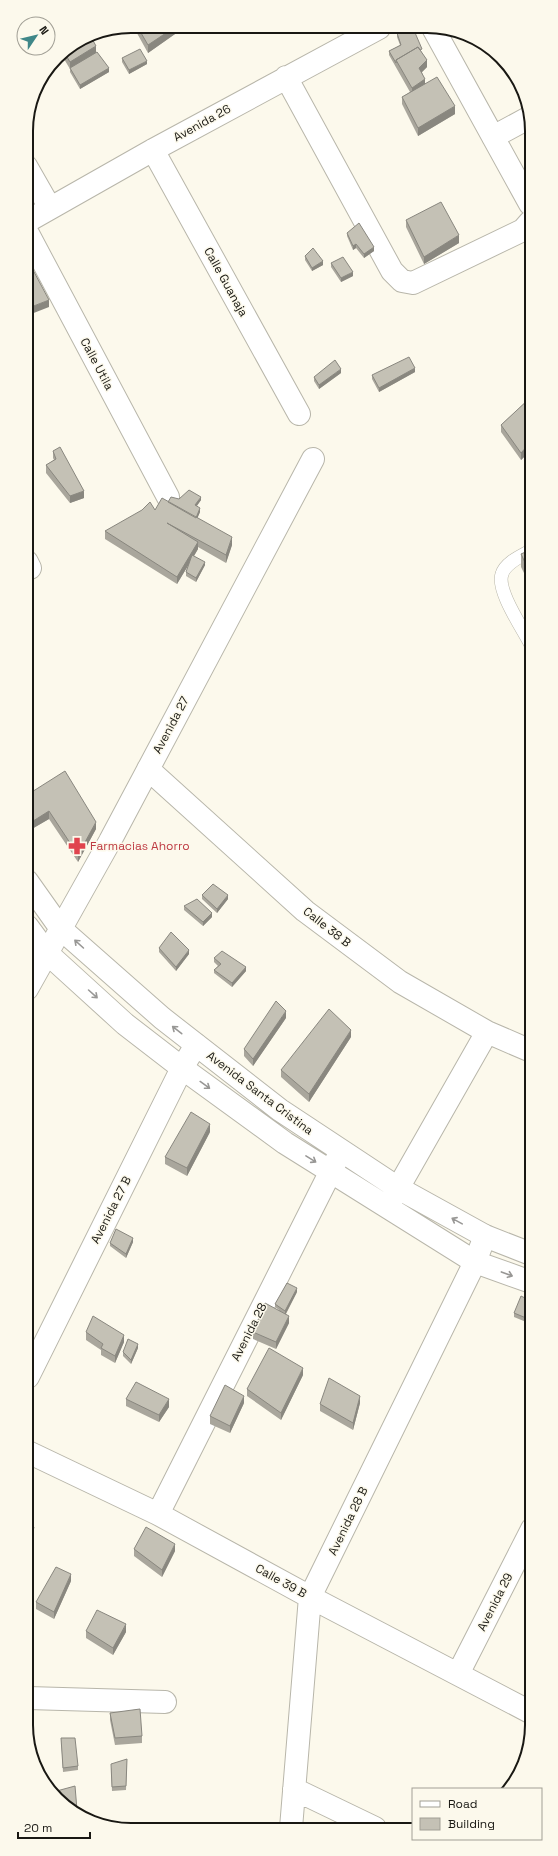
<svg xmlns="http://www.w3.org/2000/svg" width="558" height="1856" viewBox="0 0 558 1856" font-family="'Space Grotesk',sans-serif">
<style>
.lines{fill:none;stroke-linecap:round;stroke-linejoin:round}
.lane-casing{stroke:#b8b6aa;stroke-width:14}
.street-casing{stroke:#b8b6aa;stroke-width:24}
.secondary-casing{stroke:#b8b6aa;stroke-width:24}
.lane{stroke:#fff;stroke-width:13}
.street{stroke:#fff;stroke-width:22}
.secondary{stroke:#fff;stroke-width:22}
.wall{fill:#a9a69c}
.shaded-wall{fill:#89877f}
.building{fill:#c4c1b5;stroke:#89877f}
.oneway{stroke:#989795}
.labels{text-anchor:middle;stroke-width:3;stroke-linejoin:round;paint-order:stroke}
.street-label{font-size:12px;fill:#191813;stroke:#fcf9ec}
.health-label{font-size:12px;fill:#be3a42;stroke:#fcf9ec;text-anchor:start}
.rim{fill:none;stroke:#191813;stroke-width:2}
</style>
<rect width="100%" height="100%" fill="#fcf9ec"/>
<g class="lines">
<g class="lane-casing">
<path id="lane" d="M530 551C521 556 505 563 502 574 496 590 523 629 531 645"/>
</g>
<g class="street-casing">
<path id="street" d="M433 28 530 204
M286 77 392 271 402 281 413 283 523 230 530 222
M493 137 530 117
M153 150 299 414
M26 166 50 208
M26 222 153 150 379 28
M26 230 168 497
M27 562 30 568
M148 769 305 911 400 982 487 1032 531 1051
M27 989 110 841 313 459
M389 1204 487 1032
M28 1377 182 1068 196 1045
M28 1452 158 1514 310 1597 532 1713
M158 1514 341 1151
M458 1674 532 1529
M28 1698 165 1702
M294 1789 375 1828
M291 1828 310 1597 475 1262 485 1236"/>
</g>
<g class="secondary-casing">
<path id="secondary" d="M27 881 61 929 162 1018 280 1110 398 1188 485 1236 531 1254
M27 926 47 953 125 1024 182 1068 285 1143 475 1262 531 1282"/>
</g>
<use href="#lane" class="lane"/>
<use href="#street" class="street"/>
<use href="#secondary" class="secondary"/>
</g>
<path class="wall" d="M133 26H175V34L148 53Z
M397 33 422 52V53L427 67 422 72 425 84 455 114 418 136 402 104V97L410 92 389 55V51L400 45 397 37Z
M90 35 96 53 109 72 80 89 70 72V69L61 54Z
M122 58 147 64 129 74 122 62Z
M406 220 459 243 424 264 406 227Z
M347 233 374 251 364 258 356 248 353 250 347 236Z
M305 256 323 265 312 271 305 260Z
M331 263 353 276 341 282 331 267Z
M415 372 379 392 372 379V375Z
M341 373 319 389 314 381V377Z
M530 398V451L521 460 501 432V425Z
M53 451 84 498 70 503 46 473V465L54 460 53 458Z
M179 499 201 500 197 506 200 512 197 518 232 545 226 563 198 547V549L194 556 205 565 196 582 186 576V572L189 564 177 584 105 539V531L155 510 168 502Z
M530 550 531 587 521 567V554Z
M27 795 96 829 78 862 49 819 30 830 27 825Z
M202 895 228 899 217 913 202 899Z
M184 906 212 917 203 926 184 910Z
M159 948 189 954 176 971 159 952Z
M214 958 246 971 232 987 214 973V970L218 966 214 962Z
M286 1018 253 1066 244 1056V1049Z
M351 1037 309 1102 281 1077V1070Z
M210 1132 187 1176 165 1164V1157Z
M133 1242 126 1258 110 1246V1243Z
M297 1292 286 1314 289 1323 276 1349 253 1339V1332L279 1310 275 1307V1304Z
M531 1301V1324L514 1317V1313Z
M86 1332 124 1342 115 1363 101 1355V1350L86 1340Z
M138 1348 131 1364 123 1356V1352Z
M303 1375 281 1420 247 1396V1389Z
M126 1399 169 1407 159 1422 126 1406Z
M244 1403 230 1433 210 1424V1416Z
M360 1403 353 1430 320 1411V1404Z
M28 1524 34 1531 32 1539 28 1537Z
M134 1549 175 1551 162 1577 134 1556Z
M71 1581 54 1619 36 1609V1602Z
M86 1631 126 1632 113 1655 86 1638Z
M110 1713 142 1736V1743L115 1745 110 1720Z
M61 1738 78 1766V1770L63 1772Z
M127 1759 126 1790 112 1791 111 1768Z"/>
<path class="shaded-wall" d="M175 27V34L148 53V45Z
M96 46V54L70 68V62Z
M427 60V67L419 75V68Z
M147 61V64L129 74V70Z
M109 68V72L80 89V85Z
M425 79V86L412 95V88Z
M455 106V114L418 136V128Z
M459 235V243L424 264V257Z
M356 244V248L353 250V246Z
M374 247V251L364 258V254Z
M323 261V265L312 271V268Z
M353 272V276L341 282V278Z
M49 300V307L26 316V309Z
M415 368V372L379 392V388Z
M341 369V373L319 389V385Z
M30 401V404L27 407V403Z
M530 443V451L521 460V453Z
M84 491V498L70 503V496Z
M201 497V500L195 508V505Z
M200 508V512L195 524V520Z
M232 537V545L226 563V555Z
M198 542V549L177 584V577Z
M205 562V565L196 582V578Z
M49 811V819L30 830V823Z
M96 822V829L78 862V855Z
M228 895V899L217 913V909Z
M212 913V917L203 926V922Z
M189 950V954L176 971V967Z
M246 967V971L232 987V983Z
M286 1011V1018L253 1066V1059Z
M351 1030V1037L309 1102V1094Z
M210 1124V1132L187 1176V1168Z
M133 1238V1242L126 1258V1254Z
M297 1288V1292L285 1315V1311Z
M289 1316V1323L276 1349V1342Z
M124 1335V1342L115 1363V1356Z
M138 1344V1348L131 1364V1360Z
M303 1368V1375L281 1420V1413Z
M244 1396V1403L230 1433V1426Z
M360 1396V1403L353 1430V1423Z
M169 1399V1407L159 1422V1415Z
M34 1527V1531L32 1539V1535Z
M175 1544V1551L162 1577V1570Z
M71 1574V1581L54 1619V1612Z
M126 1624V1632L113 1655V1648Z"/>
<path class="building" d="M137 26H175V27L148 45Z
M407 28H413L422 49 420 50 418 47 396 60V63L389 51 401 45 397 33Z
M90 35 96 46 70 62 64 52Z
M418 47 427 60 419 68 425 79 412 88 396 60Z
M140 49 147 61 129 70 122 58Z
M97 52 109 68 80 85 70 68Z
M437 77 455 106 418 128 402 97Z
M441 202 459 235 424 257 406 220Z
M359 223 374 247 364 254 356 244 353 246 347 233Z
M313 248 323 261 312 268 305 256Z
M343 257 353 272 341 278 331 263Z
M33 270 49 300 26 309V275Z
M409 357 415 368 379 388 372 375Z
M335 360 341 369 319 385 314 377Z
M27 393 30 401 27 403Z
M530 398V443L521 453 501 425Z
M60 447 84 491 70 496 46 465 56 459 53 451Z
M189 490 201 497 195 505 200 508 196 518 168 502 171 497 179 499Z
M162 498 232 537 226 555 167 523 198 542 177 577 105 531 142 510 150 502 155 510Z
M530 550 531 575 521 554Z
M192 555 205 562 196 578 186 572Z
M65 771 96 822 78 855 49 811 30 823 27 817V795Z
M213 884 228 895 217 909 202 895Z
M197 899 212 913 203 922 184 906Z
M171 932 189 950 176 967 159 948Z
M222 951 246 967 232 983 214 970 221 964 214 958Z
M276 1001 286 1011 253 1059 244 1049Z
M329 1009 351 1030 309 1094 281 1070Z
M191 1112 210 1124 187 1168 165 1157Z
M116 1229 133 1238 126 1254 110 1243Z
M287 1283 297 1288 285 1311 275 1304Z
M521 1296 531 1301V1320L514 1313Z
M265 1303 289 1316 276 1342 253 1332Z
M93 1316 124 1335 115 1356 101 1348 103 1344 86 1332Z
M128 1339 138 1344 131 1360 123 1352Z
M269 1348 303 1368 281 1413 247 1389Z
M329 1378 360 1396 353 1423 320 1404Z
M136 1382 169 1399 159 1415 126 1399Z
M225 1385 244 1396 230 1426 210 1416Z
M28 1524 34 1527 32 1535 28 1533Z
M146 1527 175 1544 162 1570 134 1549Z
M56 1567 71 1574 54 1612 36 1602Z
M97 1610 126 1624 113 1648 86 1631Z
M140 1709 142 1736 115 1738 110 1713Z
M61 1738H75L78 1766 63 1768Z
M127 1759 126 1786 112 1787 111 1764Z
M75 1786 77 1810 57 1799 53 1792Z"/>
<defs><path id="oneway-shaft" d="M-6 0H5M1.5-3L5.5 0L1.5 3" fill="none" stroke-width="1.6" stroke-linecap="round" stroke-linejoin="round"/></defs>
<g class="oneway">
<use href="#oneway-shaft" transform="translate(79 944) rotate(-138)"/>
<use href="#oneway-shaft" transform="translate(93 994) rotate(42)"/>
<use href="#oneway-shaft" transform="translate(177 1030) rotate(-142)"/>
<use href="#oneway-shaft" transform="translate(205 1085) rotate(36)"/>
<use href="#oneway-shaft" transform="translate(311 1159) rotate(32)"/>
<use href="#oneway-shaft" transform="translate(457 1221) rotate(-151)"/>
<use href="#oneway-shaft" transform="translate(507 1274) rotate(20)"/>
</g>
<defs>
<g id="pharmacy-bare" transform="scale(1.38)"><path d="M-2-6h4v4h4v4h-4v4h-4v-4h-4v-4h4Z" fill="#e0444e" stroke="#fcf9ec" stroke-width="2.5" paint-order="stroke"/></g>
</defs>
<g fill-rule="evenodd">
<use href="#pharmacy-bare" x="77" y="846"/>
</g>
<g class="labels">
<g class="street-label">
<text transform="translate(202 123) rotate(-29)" y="4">Avenida 26</text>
<text transform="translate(226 282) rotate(61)" y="4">Calle Guanaja</text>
<text transform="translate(97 364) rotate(62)" y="4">Calle Utila</text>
<text transform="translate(171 725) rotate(-62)" y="4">Avenida 27</text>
<text transform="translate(327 927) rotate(38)" y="4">Calle 38 B</text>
<text transform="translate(260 1093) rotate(37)" y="4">Avenida Santa Cristina</text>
<text transform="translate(111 1210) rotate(-63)" y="4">Avenida 27 B</text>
<text transform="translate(249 1332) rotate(-63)" y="4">Avenida 28</text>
<text transform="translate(348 1521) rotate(-64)" y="4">Avenida 28 B</text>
<text transform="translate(281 1581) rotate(29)" y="4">Calle 39 B</text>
<text transform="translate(495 1602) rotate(-63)" y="4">Avenida 29</text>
</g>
<g class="health-label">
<text x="90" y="850">Farmacias Ahorro</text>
</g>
</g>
<path d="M0 0H558V1856H0ZM131 33H427A98 98 0 0 1 525 131V1725A98 98 0 0 1 427 1823H131A98 98 0 0 1 33 1725V131A98 98 0 0 1 131 33Z" fill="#fcf9ec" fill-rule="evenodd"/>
<path class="rim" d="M131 33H427A98 98 0 0 1 525 131V1725A98 98 0 0 1 427 1823H131A98 98 0 0 1 33 1725V131A98 98 0 0 1 131 33Z"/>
<rect x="412" y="1788" width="130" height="52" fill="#fcf9ec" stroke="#a19f95"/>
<rect x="420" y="1801" width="20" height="6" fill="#ffffff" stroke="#a19f95"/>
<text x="448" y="1808" font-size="12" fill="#191813">Road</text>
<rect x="420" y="1818" width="20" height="12" fill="#c4c1b5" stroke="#a19f95"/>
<text x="448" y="1828" font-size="12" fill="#191813">Building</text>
<g transform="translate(36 36) rotate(55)"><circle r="19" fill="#fcf9ec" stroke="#a19f95"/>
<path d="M0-3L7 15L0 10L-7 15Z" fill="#3f8788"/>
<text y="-6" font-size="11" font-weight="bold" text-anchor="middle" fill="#191813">N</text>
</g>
<path d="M18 1832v6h72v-6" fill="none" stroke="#191813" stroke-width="2"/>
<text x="24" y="1832" font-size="12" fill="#191813" stroke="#fcf9ec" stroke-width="3" paint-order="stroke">20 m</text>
</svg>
